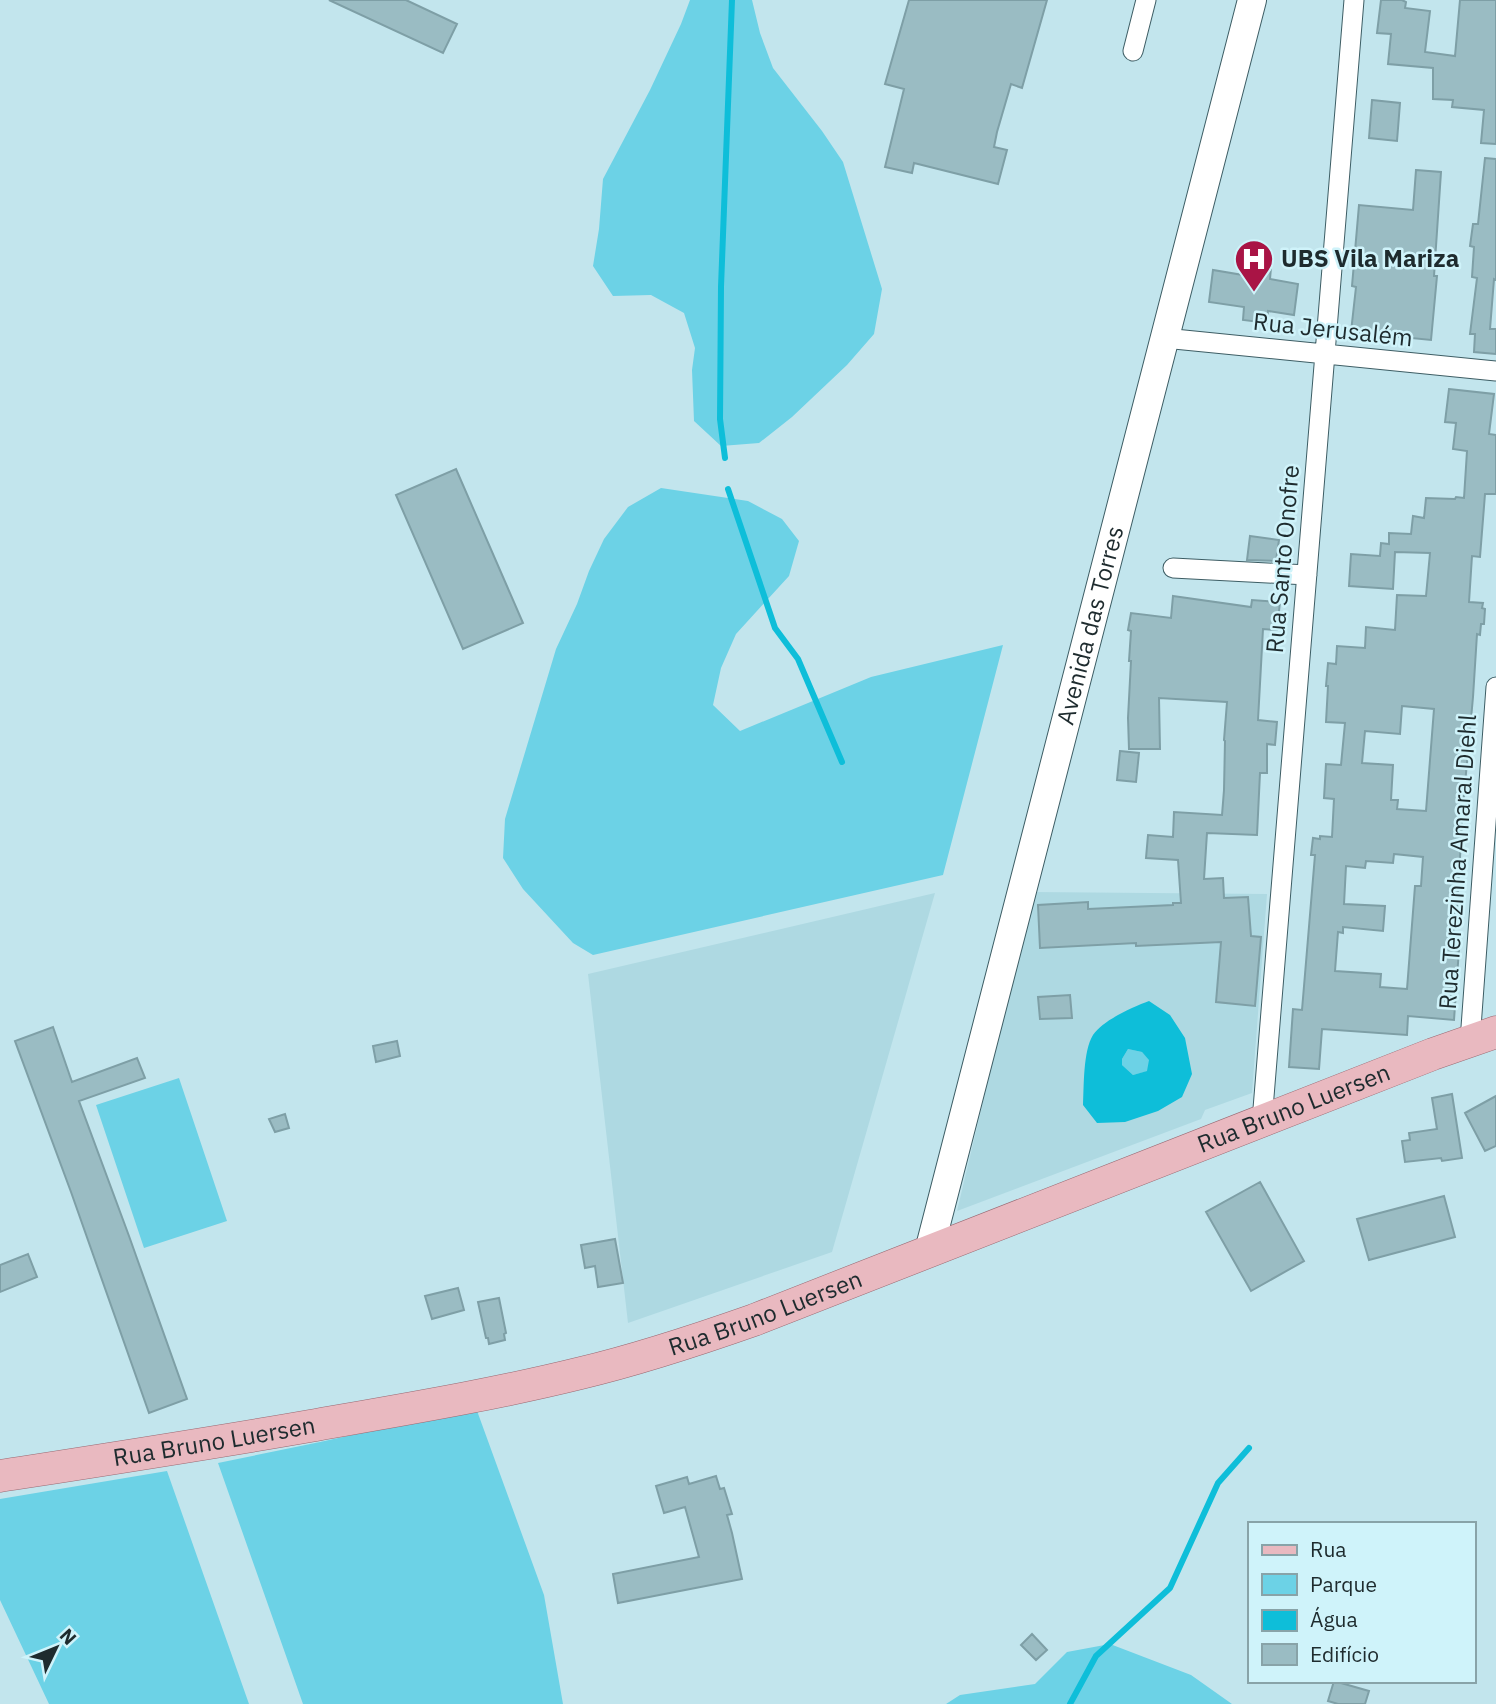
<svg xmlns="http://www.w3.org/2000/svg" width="1496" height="1704" viewBox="0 0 1496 1704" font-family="'IBM Plex Sans',sans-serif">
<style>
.built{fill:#aed9e2}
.green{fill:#6cd2e6}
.water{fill:#0ebed9;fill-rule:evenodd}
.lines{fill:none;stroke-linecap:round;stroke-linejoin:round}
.stream{stroke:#0ebed9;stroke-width:6}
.building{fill:#9abcc3;stroke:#7e9fa6;stroke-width:2;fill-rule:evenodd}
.street-casing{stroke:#3d5d64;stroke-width:21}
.secondary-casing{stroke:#3d5d64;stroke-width:30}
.primary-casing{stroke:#996972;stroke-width:33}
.street{stroke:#fff;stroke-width:19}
.secondary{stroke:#fff;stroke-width:28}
.primary{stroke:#e9b9c0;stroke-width:32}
.labels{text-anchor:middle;stroke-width:5;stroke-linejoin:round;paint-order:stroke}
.poi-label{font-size:24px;font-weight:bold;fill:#1e2b2e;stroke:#cff3fa;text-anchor:start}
.street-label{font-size:24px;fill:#1e2b2e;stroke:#cff3fa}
</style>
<rect width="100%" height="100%" fill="#c2e5ed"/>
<path class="built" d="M1033 892 1267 894 1252 1093 1205 1110 1201 1119 957 1211Z
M935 893 832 1252 628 1323 588 974Z"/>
<path class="green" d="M690 0H752L760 33 773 68 822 131 843 162 882 289 874 334 847 365 792 417 759 443 721 446 694 421 692 370 695 348 684 313 651 295 613 296 593 266 599 229 603 179 650 90 681 24Z
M661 488 748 501 782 519 799 541 789 576 736 634 721 668 713 705 740 731 871 677 1003 645 943 875 593 955 573 943 523 889 503 858 505 819 556 649 577 604 589 571 604 539 628 507Z
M1128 1049 1142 1052 1150 1060 1148 1071 1133 1075 1122 1065V1059Z
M179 1078 227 1221 144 1248 96 1105Z
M476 1408 544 1595 563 1704H303L218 1463 320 1442Z
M167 1471 249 1704H49L0 1600V1499Z
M1110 1644 1191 1675 1232 1704H946L960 1695 1035 1684 1067 1652Z"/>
<path class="water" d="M1149 1001 1170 1015 1185 1038 1192 1074 1182 1097 1158 1111 1125 1122 1097 1123 1083 1105C1084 1086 1083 1051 1093 1035 1103 1020 1133 1007 1149 1001ZM1128 1049 1142 1052 1149 1060 1147 1071 1133 1075 1122 1065V1059Z"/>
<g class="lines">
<path class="stream" d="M725 458 720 419 721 287 732 0
M728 489 775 628 798 659 842 762
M1070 1704 1096 1656 1170 1588 1218 1483 1249 1448"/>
</g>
<path class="building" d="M329 0H406L457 24 443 53Z
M909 0H1047L1022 88 1011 84 997 132 994 147 1007 150 998 184 914 163 912 173 885 167 904 89 885 84Z
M1381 0H1402L1406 2 1405 8 1430 11 1425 52 1455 56 1460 0H1496V144L1481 143 1484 110 1452 107 1453 100 1433 99V68L1388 64 1391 34 1377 33Z
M1372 100 1400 103 1397 141 1369 138Z
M1485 158 1496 159V280L1494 279 1490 329H1496V354L1474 352 1475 334H1470L1477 278 1472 277 1474 247 1470 246 1473 224H1478Z
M1416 170 1441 172 1434 276H1437L1431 340 1351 332 1356 287 1352 286 1359 205 1413 210Z
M1251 252 1272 256 1270 279 1298 284 1294 315 1268 311 1267 323 1243 320 1244 307 1209 302 1213 270 1249 276Z
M1449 389 1494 394 1489 434 1496 435V494H1485L1480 557 1472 556 1469 602 1483 603 1482 608 1485 609 1484 624H1481L1480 635 1477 634 1473 697 1463 806 1457 909H1455L1452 949H1459L1454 1020 1408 1016 1407 1035 1322 1029 1319 1069 1289 1067 1293 1009 1302 1010 1315 855H1311L1313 838 1320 839V836L1332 837 1334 799 1324 798 1326 764 1341 765 1345 723 1326 722 1328 686H1326L1328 663 1336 664 1337 646 1365 648 1366 627 1395 630 1397 595 1426 596 1430 553 1395 552 1393 589 1349 586 1351 554 1380 556 1381 543 1389 544V533L1411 534 1413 516 1424 518 1426 498 1455 499 1456 497 1464 498 1467 451 1453 449 1456 423 1445 422ZM1402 706 1434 709 1426 811 1397 809 1398 800H1391L1393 765 1362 763 1365 731 1400 734ZM1394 854 1423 857 1421 886H1415L1407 989 1380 987 1381 974 1335 971 1338 932 1343 933V927L1383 931 1385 906 1344 904 1346 866 1365 868 1366 861 1393 863Z
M456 469 523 623 463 649 396 495Z
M1250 536 1279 540 1276 561 1247 560Z
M1173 596 1251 607 1252 600 1280 602 1277 630 1263 629 1258 720 1277 722 1275 745 1267 744V773H1260L1257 835 1207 833 1204 879 1223 878 1224 898 1248 897 1251 936 1261 937 1255 1006 1216 1002 1221 942 1136 946V943L1040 948 1038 905 1088 902V909L1173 905V903H1181L1178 860 1146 858 1148 835 1173 837 1174 812 1222 815 1224 790 1225 741 1224 740 1227 702 1159 698 1160 749H1129L1128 718 1131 661H1129L1131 631 1128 630 1131 613 1171 618Z
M1120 751 1139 753 1136 782 1117 780Z
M1070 995 1072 1018 1040 1019 1038 997Z
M53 1027 72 1082 137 1058 145 1078 79 1101 129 1236 187 1399 149 1413 71 1192 15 1041Z
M397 1041 400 1056 376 1062 373 1046Z
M1452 1094 1462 1158 1442 1161 1441 1158 1405 1162 1402 1141 1410 1140 1409 1133 1437 1129 1432 1098Z
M1496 1096V1146L1485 1151 1465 1113Z
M285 1114 289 1128 275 1132 269 1119Z
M1260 1182 1304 1261 1251 1291 1206 1212Z
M1444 1196 1455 1237 1369 1260 1357 1219Z
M615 1239 623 1283 598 1287 595 1266 585 1268 581 1245Z
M28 1254 37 1277 0 1292V1265Z
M458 1288 464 1310 432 1319 425 1296Z
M499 1298 506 1333 504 1334 505 1340 489 1344 488 1338H486L478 1302Z
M716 1476 720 1489 724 1488 732 1514 727 1515 732 1533 742 1579 618 1603 613 1574 699 1557 685 1507 664 1513 656 1486 687 1477 689 1484Z
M1032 1634 1047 1650 1036 1660 1021 1645Z
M1334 1681 1369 1691 1365 1704H1338L1328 1701Z"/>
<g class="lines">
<g class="street-casing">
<path id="street" d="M1133 51 1146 0
M1164 338 1496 371
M1173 568 1307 575
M1470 1041 1496 687
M1262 1121 1354 0"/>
</g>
<g class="secondary-casing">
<g id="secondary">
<path id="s1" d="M929 1251 1252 0"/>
</g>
</g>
<g class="primary-casing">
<g id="primary">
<path id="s2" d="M0 1476C103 1460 207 1444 310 1426 401 1410 492 1395 581 1373 640 1359 697 1340 754 1320L1433 1054 1496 1032"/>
</g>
</g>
<use href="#street" class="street"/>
<use href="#secondary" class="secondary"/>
<use href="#primary" class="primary"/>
</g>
<defs>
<g id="hospital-pin" transform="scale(2.0125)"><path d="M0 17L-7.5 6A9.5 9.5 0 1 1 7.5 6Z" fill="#a91445" stroke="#cff3fa"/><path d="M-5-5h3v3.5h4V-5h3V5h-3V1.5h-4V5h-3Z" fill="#fff"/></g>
</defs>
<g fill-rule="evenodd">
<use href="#hospital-pin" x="1254" y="259"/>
</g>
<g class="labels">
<g class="poi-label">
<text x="1281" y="267">UBS Vila Mariza</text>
</g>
<g class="street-label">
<text transform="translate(1333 330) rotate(6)" y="8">Rua Jerusalém</text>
<text transform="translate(1283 559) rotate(-85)" y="8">Rua Santo Onofre</text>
<text dy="8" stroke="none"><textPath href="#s1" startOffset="646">Avenida das Torres</textPath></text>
<text transform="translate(1458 862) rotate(-86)" y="8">Rua Terezinha Amaral Diehl</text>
<text dy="8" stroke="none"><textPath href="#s2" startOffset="1351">Rua Bruno Luersen</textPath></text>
<text dy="8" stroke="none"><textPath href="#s2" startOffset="784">Rua Bruno Luersen</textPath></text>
<text dy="8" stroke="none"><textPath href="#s2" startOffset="217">Rua Bruno Luersen</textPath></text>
</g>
</g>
<rect x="1248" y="1522" width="228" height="161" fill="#cff3fa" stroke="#88a3a8" stroke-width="2"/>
<rect x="1262" y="1545" width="35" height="10" fill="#e9b9c0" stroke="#88a3a8" stroke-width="2"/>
<text x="1310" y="1557" font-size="21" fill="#1e2b2e">Rua</text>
<rect x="1262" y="1574" width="35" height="21" fill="#6cd2e6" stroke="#88a3a8" stroke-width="2"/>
<text x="1310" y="1592" font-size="21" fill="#1e2b2e">Parque</text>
<rect x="1262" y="1610" width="35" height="21" fill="#0ebed9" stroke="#88a3a8" stroke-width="2"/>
<text x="1310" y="1627" font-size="21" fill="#1e2b2e">Água</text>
<rect x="1262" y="1644" width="35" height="21" fill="#9abcc3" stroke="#88a3a8" stroke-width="2"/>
<text x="1310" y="1662" font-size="21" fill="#1e2b2e">Edifício</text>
<g transform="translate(56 1648) rotate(47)" stroke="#cff3fa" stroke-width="5" paint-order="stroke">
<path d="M0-5L12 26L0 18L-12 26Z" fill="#1e2b2e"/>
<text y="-10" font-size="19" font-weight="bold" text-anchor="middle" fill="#1e2b2e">N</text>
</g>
</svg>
